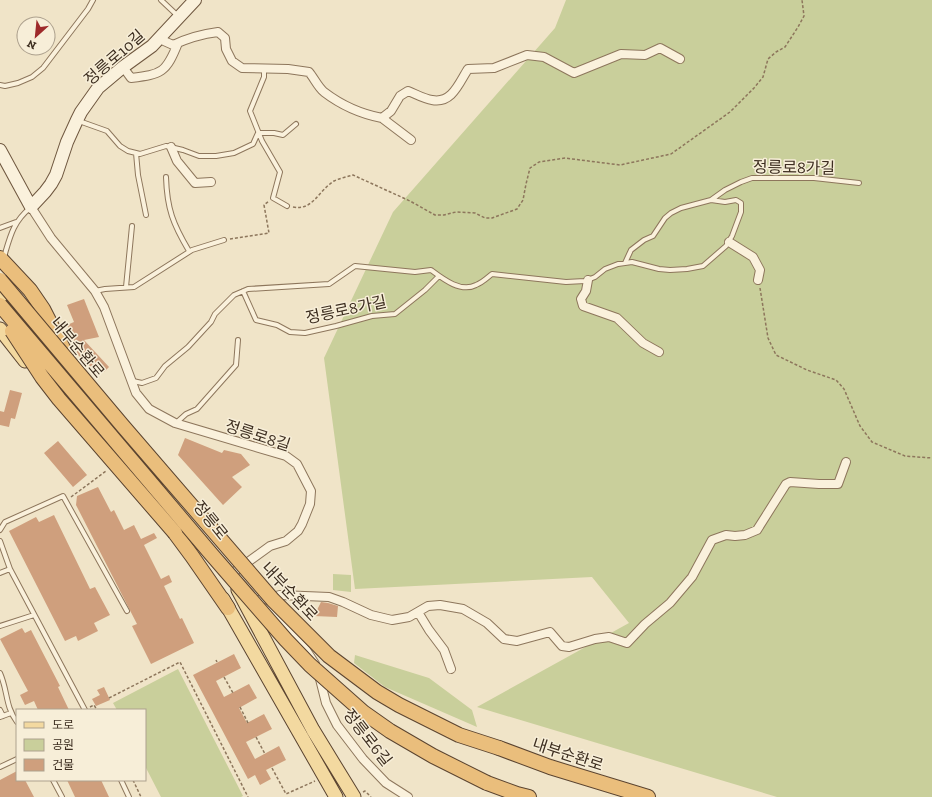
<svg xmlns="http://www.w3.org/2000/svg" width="932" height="797" viewBox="0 0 932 797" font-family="'Zilla Slab','Noto Sans KR',serif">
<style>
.green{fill:#c9cf9b}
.building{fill:#cf9f7d}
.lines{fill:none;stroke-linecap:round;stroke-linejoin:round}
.service-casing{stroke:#8d765c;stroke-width:6}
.minor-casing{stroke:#8d765c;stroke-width:10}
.secondary-casing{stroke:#6f573f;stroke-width:14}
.primary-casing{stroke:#5b4430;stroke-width:15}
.trunk-casing{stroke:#5b4430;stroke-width:16}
.path{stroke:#8d765c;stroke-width:1.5;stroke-dasharray:3 2;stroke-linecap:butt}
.service{stroke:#faf1dc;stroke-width:4}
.minor{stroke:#faf1dc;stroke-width:8}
.secondary{stroke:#faf1dc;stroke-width:12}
.primary{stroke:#f3d9a0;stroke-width:13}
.trunk{stroke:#eabe7c;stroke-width:14}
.trunk-bridge-casing{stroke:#5b4430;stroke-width:16;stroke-linecap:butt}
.trunk-bridge{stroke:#eabe7c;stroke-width:14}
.labels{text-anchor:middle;stroke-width:3;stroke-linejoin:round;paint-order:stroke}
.street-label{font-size:16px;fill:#3d2e20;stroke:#f7eed8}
</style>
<rect width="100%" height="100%" fill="#f0e4c8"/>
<path class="green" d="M566 0H932V797H777L477 707 629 623 592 577 355 589 324 358 393 212 555 28Z
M333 574 351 575V592L333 590Z
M355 655 429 678 472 710 477 727 385 687 354 663Z
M178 669 243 796 241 797H161L145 766V710H117L113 703Z"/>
<path class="building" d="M84 299 99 337 84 340 109 367 104 372 98 367 94 370 76 353 78 350 67 325 74 322 67 305Z
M10 390 22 393 15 419 11 418 9 427 0 425V411L4 412Z
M185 438 222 453 224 450 241 454 250 465 232 477 242 487 223 505 178 455Z
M58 441 87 475 73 487 44 453Z
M98 487 111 512 114 510 124 530 134 525 141 539 154 533 157 538 144 545 161 579 169 575 172 582 164 586 180 619 182 618 194 643 151 664 132 626 137 624 76 505 77 496Z
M54 515 90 589 95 587 110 615 94 623 98 631 78 641 76 636 65 641 9 531 36 517 39 522Z
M321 602 328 603 338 606 337 617 314 616Z
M22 628 25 633 31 630 60 686 58 687 69 710H38L34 701 25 705 20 695 28 691 0 639Z
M234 654 241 668 216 681 224 697 249 684 257 698 239 708 247 723 264 714 272 729 246 742 255 759 279 746 286 760 266 770 271 779 260 785 255 775 248 779 193 675Z
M104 687 110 700 96 706 92 699 100 695 97 690Z
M17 771V780H25L34 797H0V780Z
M67 780H101L109 797H75Z"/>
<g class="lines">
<g class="service-casing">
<path id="service" d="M161 0 179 17
M264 68V77L250 111 262 141 280 172 273 198 287 206
M0 85 5 86 18 83 32 77 43 68 88 9 93 0
M79 121 107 131 120 146 128 151 140 154 166 146 183 150 199 156H216L234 153 253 144 258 133H274L283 135 296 124
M136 153 138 175 146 215
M166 177C167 209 173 224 189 251
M0 228 16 222
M4 257C10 237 13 222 30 208
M625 263 631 250 644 240 653 236 665 218 671 213 681 208 711 200
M126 287 132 226
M95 291 105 289 134 287 192 250 224 240
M243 291 256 320 277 325 290 332 305 333 336 326 372 316 395 314 425 290 439 276
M133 381 142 383 156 378 165 366 188 347 211 322 215 314 234 295 248 289 329 284 355 266 415 272 431 270C443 279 461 293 476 285 482 283 487 278 492 274L566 282 585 281 595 277 605 269 618 264 632 262 659 269 670 270 687 269 703 266 726 246 732 236 741 212V203L736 200 725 202 711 200 725 190 741 182 752 178H814L859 183
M176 423 186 414 197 409 236 365 238 340
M0 530 5 522 63 496 127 611
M0 541 10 569 0 573
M10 569 85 710
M0 626 34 615
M0 673C8 691 5 706 17 722
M0 710 3 716
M0 717 11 713
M0 767 17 759
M53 780 62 797
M121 780 129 797"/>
</g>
<g class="minor-casing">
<path id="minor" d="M160 37 164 41 173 45C188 38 202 34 218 32L225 38 226 49 232 61 242 68 288 69 309 72C314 78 318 87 324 92 341 105 361 114 382 118L391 111 400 96 408 91C416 94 424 99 432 100 452 104 459 83 468 69L494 68 527 55 544 57 574 73 621 54 645 55 660 48 680 59
M123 67 131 78C162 74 166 73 178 43
M382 118 411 140
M171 147 177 161 195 183 211 182
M31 207 51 238 95 291 104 307 136 393 149 409 175 423 286 456 297 464 311 491 310 504 302 524 298 531 286 541 270 546 230 575 233 578
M729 242 753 257 760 270 758 280
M588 280 586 291 581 299 583 306 617 318 643 343 659 352
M259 600 280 595 329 597 343 602 371 615 392 620 409 617 428 606 440 605 463 609 487 623 504 639 517 641 550 632 562 646 569 647 595 639 609 637 627 643 645 624 670 603 692 577 712 540 726 535 735 536 745 535 757 530 786 484 790 482 819 484H838L846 462
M268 609 306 650 315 664
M418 612 429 630 444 650 451 669
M319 675 326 703 337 725 363 759 386 783 408 797"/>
</g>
<g class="secondary-casing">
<path id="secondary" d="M0 150 31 207 45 192 51 184 56 175 67 142 77 120 81 112 98 88 123 67 152 46 195 0"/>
</g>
<g class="primary-casing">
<path id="primary" d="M0 293 47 349
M0 329 25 361
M238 590 313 730 354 797
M223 599 336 797"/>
</g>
<g class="trunk-casing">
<path id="trunk" d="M0 258 30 290 43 309 66 354
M115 425 153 476
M175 533 192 556 228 608
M499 748 550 767 648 797
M487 783 517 794 529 797"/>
</g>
<path class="path" d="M293 207C313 211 318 191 334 181 340 178 347 177 353 175L410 201 435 215H444L456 212 475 213 485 218H492L517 209 523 200 526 184 530 168 539 162 565 158 620 165 671 154 730 112 754 88 763 77 768 59 776 52 785 47 798 27 804 16 802 0
M230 239 269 233 264 205 269 201
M760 288 768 338 776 355 807 370 836 380 844 389 860 426 872 442 905 456 932 458
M71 497 106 471
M216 660 217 662
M224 677 233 693
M109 698 180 662 248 797
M90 707 94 705 97 710
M240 707 248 723
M256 737 265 754
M272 768 286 794 315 781
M133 780 141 797
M363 792 365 791 371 797"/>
<use href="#service" class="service"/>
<use href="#minor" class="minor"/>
<use href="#secondary" class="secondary"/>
<use href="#primary" class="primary"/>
<use href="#trunk" class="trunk"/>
<g class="trunk-bridge-casing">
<path id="trunk-bridge" d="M0 280 122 425 273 600 329 656 377 692 399 705 459 735 499 748
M0 305 212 555 286 640 310 665 363 712 390 731 433 756 487 783
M12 331 42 377 59 399 175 533"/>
</g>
<use href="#trunk-bridge" class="trunk-bridge"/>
</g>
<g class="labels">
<g class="street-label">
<text transform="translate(114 57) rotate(-41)" y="6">정릉로10길</text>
<text transform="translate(794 167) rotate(1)" y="6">정릉로8가길</text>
<text transform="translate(346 309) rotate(-12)" y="6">정릉로8가길</text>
<text transform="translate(78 347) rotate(50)" y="6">내부순환로</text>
<text transform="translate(258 435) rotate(18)" y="6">정릉로8길</text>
<text transform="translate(211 520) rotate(51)" y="6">정릉로</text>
<text transform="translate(290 591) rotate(47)" y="6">내부순환로</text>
<text transform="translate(368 737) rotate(52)" y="6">정릉로6길</text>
<text transform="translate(568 754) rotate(18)" y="6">내부순환로</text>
</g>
</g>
<rect x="16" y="709" width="130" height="72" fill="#f7eed8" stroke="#ada18e"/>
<rect x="24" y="722" width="20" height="6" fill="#f3d9a0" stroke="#ada18e"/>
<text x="52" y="729" font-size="12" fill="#3d2e20">도로</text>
<rect x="24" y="739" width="20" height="12" fill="#c9cf9b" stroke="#ada18e"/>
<text x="52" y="749" font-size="12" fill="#3d2e20">공원</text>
<rect x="24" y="759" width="20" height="12" fill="#cf9f7d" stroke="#ada18e"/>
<text x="52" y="769" font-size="12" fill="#3d2e20">건물</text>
<g transform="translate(36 36) rotate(207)"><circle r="19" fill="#f7eed8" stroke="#ada18e"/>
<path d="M0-3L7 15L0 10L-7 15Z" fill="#9e2a2b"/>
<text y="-6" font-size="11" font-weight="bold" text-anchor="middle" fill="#3d2e20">N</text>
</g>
</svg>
